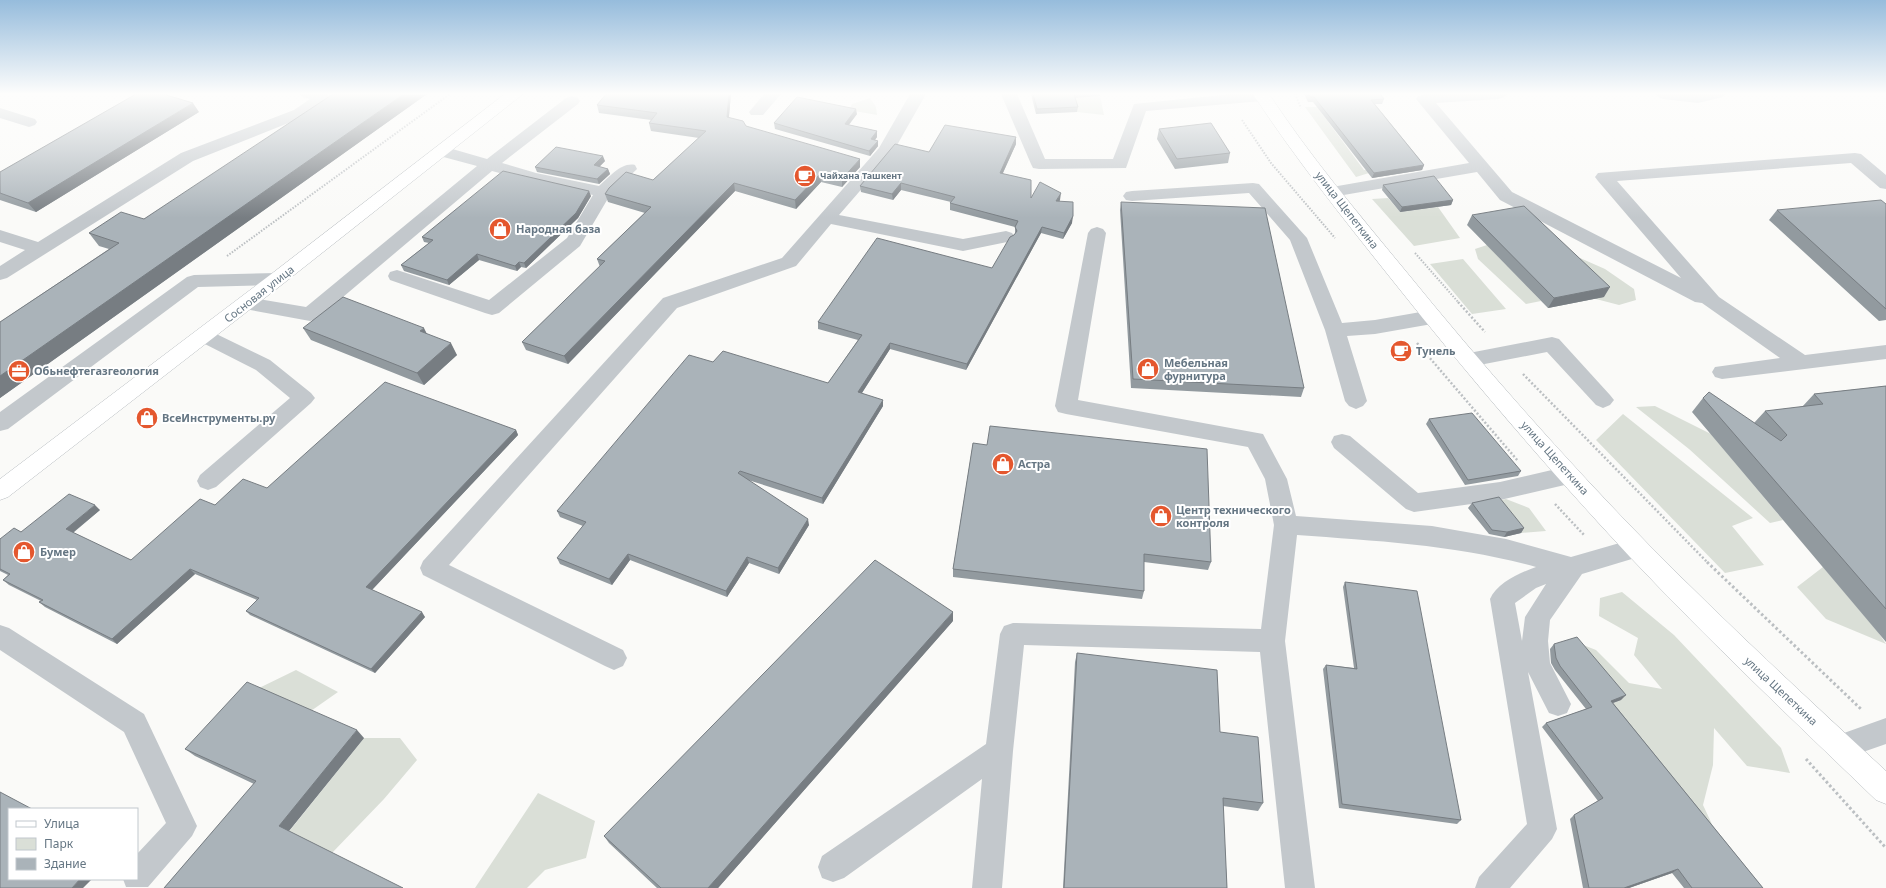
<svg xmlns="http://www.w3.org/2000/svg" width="1886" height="888" viewBox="0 0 1886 888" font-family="'Noto Sans',sans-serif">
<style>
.green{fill:#dadfd7}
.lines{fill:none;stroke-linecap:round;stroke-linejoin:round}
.major-casing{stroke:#b5babe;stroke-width:1}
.path-far2{stroke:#bbbfc2;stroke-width:2;stroke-dasharray:1.5 1.5;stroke-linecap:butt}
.path-far1{stroke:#bbbfc2;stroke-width:2.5;stroke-dasharray:2 2;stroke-linecap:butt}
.path{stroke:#bbbfc2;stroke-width:3;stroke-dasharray:2.5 2.5;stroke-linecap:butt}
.minor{fill:#c3c8cc;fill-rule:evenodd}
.major{fill:#fff;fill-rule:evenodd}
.wall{fill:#929a9f}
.shaded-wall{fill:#777d82}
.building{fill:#aab3b9;stroke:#777d82}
.labels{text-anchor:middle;stroke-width:4;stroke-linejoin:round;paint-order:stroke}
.far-poi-label{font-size:9px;font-weight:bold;fill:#657683;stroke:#fff;text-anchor:start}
.street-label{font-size:11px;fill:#657683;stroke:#fff}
.poi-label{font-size:11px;font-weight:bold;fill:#657683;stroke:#fff;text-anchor:start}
</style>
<rect width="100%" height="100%" fill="#fafaf8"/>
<path class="green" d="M1100 96 1104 115 1077 112 1073 98Z
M870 98 876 107 877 115 849 110 852 104Z
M1305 107H1317L1364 170 1382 169 1356 177Z
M1388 198 1400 212 1438 207 1460 238 1414 246 1372 199Z
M1487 245 1541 301 1526 304 1478 259 1475 249Z
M1580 258 1605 269 1634 289 1636 300 1619 305 1596 299 1566 261Z
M1463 259 1506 309 1472 314 1430 264Z
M1655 406 1711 434 1783 520 1770 523 1689 449 1636 407Z
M1623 414 1753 518 1732 526 1764 565 1725 573 1596 440Z
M1506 499 1529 508 1546 531 1521 533 1495 501Z
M1823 567 1878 632 1886 644 1826 619 1797 587Z
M1622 592 1674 635 1781 748 1790 773 1747 766 1714 728 1713 765 1703 805 1725 852 1607 705 1621 700 1573 641 1596 650 1629 683 1662 689 1634 655 1638 638 1599 616 1600 598Z
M296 670 338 692 308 713 255 690Z
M364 738H400L417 760 384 799 331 854 287 834Z
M538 793 595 821 586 858 545 870 527 888H475Z"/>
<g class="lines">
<g class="major-casing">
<path id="major" d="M505 94H523L284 283 8 497 0 500V479L270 275Z
M1253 94H1269C1310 156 1357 212 1404 269 1482 365 1563 457 1649 545 1726 623 1806 697 1886 771V804L1876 800C1793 720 1709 641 1630 557 1546 467 1466 373 1389 276 1342 217 1295 158 1253 94Z"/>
</g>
<path class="path-far2" d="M1295 94 1301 108
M1242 120 1271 163 1335 238
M1415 253 1459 303
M227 256 450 94"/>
<path class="path-far1" d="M1458 302 1485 332
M1417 343 1518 461
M1523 374 1708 563
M1555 504 1584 535"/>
<path class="path" d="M1707 562 1862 710
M1806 759 1886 848"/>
<path class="minor" d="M300 94H326L331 98 306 116 193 161 7 278 0 280V266L25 250 0 242V230L38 242 181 153 294 110 310 99 303 97Z
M764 94H781L763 115H751L749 112Z
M910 94H926L892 154 839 215 963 239 1006 231 1012 233 1015 237 1012 241 963 251 831 224 796 266 677 308 449 565 623 650 627 658 623 666 614 670 605 666 423 575 420 568 423 561 663 298 782 258 879 148Z
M1001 94H1017L1045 159H1113L1134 104 1231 94H1268L1270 96 1267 99 1262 101 1146 111 1126 168 1039 169 1033 168 1031 164Z
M1427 94H1507L1504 97 1499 99 1436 103 1512 192 1681 278 1598 181 1595 177 1598 173 1855 153 1861 154 1886 175V189L1880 188 1851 163 1617 181 1719 297 1805 355 1886 345V359L1722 379 1715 377 1712 372 1715 367 1780 358 1702 303 1695 302 1500 200 1477 172 1332 197 1326 196 1323 192 1326 188 1332 187 1469 163 1416 99 1418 96Z
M1655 94H1726L1723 97 1698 103 1663 99 1658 97Z
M572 96 578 98 580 101 578 104 502 163 536 173 599 186C610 177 621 162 635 165L637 169 610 195 580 246 499 313 492 315 485 313 390 280 388 276 390 272 397 270 489 300 567 238 593 195 533 182 492 171 317 319 310 321 239 308 236 303 239 298 246 297 306 307 477 166 436 155 434 151 436 147 442 146 487 159 566 98Z
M0 108 35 119 37 122 35 125 29 127 0 118Z
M1253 183 1259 184 1307 238 1342 323 1375 320 1432 310 1439 312 1442 317 1439 322 1432 324 1375 334 1347 336 1367 401 1363 406 1356 409 1349 406 1345 401 1325 330 1290 240 1249 193 1132 201 1126 200 1123 196 1126 192 1132 191Z
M1097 227 1103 229 1106 233 1078 400 1263 434 1287 479 1296 516 1432 526 1506 539 1571 557 1637 538 1645 541 1649 548 1645 555 1582 574 1550 620 1548 641 1550 663 1571 704 1567 713 1558 716 1549 713 1528 672 1557 829 1552 839 1510 888H1475L1479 877 1527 824 1490 599C1497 583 1519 573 1536 567 1457 545 1378 541 1297 535L1285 641 1315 888H1285L1260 652 1024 645 1013 751 1002 888H972L982 779 844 878 833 882 822 878 818 867 822 856 986 744 1000 634 1004 626 1013 623 1261 629 1274 525 1265 479 1248 447 1066 414 1058 412 1055 406 1088 233 1091 229ZM1546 584 1525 617 1522 641 1515 603 1536 588Z
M277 273 284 275 286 279 284 283 277 285 198 287 8 429 0 431V412L187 277 194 275Z
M204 328 270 360 311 393 315 398 311 403 216 487 208 490 200 487 197 481 200 475 290 398 256 370 197 340 194 335 197 330Z
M1552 337 1559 339 1610 395 1614 400 1610 405 1603 408 1596 405 1547 352 1469 367 1462 365 1459 360 1462 355 1469 353Z
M1342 434 1350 436 1418 493 1500 482 1569 466 1577 469 1580 475 1577 481 1569 484 1500 500 1414 512 1406 509 1334 448 1331 442 1334 436Z
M0 625 9 628 144 714 197 826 192 836 148 887H126L123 879H137V854L166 823 124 732 0 650Z
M1886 718V744L1840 760 1830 756 1826 747 1830 738Z"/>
<use href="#major" class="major"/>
</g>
<path class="wall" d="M427 94 0 398V322L109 249 99 246 89 233 144 219Z
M606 94H731L729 117 746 126 860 167 842 187 821 182 796 209 735 191 568 364 526 350 522 342 600 267 597 259 645 213 608 202 605 194 653 180 699 138 651 131 649 123 651 120 599 113 597 105Z
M1031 94H1100V96L1075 98 1078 107 1077 112 1036 114Z
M1304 94H1380L1384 99 1382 104H1375L1424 165 1422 170 1372 178 1313 102H1308Z
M199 112 36 212 0 200V172Z
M857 114 849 125 877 131V137L875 140 878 141V146L870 156 775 129 774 123Z
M1159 129 1230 153 1228 163 1175 169 1157 139Z
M1016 144 1003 173 1031 198 1060 200 1059 201 1072 223 1063 239 1041 233 966 370 890 349 862 393 883 406 823 504 748 480 809 525 779 574 749 563 727 597 630 560 612 585 560 564 557 558 583 526 560 517 557 511 713 362 828 383 858 340 818 329V322L992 268 1015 234V227L950 210V203L951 202 901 190 893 200 861 192 860 186 929 152Z
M605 161 599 167 608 169 610 174 599 184 537 172 535 167Z
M1383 185 1453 200 1451 205 1400 212 1382 190Z
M591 196 578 218 526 268 521 267 517 271 479 260 449 285 404 271 401 265 429 243 424 242 422 237Z
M1121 202 1304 388 1301 397 1131 388 1120 210Z
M1886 204V320L1879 321 1769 220 1777 210Z
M1472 215 1604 297 1548 308 1467 225Z
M303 328 427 334 457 355 424 385 311 340Z
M1886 386V642L1692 412 1703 398 1754 423 1765 411 1802 407 1814 394Z
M1429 419 1521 471 1518 476 1465 485 1426 424Z
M516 430 518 435 372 590 425 617 375 673 250 615 246 611 257 600 195 574 117 644 45 607 39 602 41 601 9 585 3 580 8 575 0 571V539L21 532 100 510 73 533 131 560 215 505 267 488Z
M973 443 1211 562 1208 570 1144 562V591L1142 599 953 577V569Z
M1472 503 1524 528 1521 533 1504 537 1489 534 1468 508Z
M1345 582 1461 820 1457 824 1339 808 1323 669 1326 665 1354 668 1343 587Z
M953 621 718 888H657L609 843 604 836Z
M1554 644 1621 700 1613 703 1763 888H1684L1672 873 1629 888H1583L1570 819 1574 815 1598 801 1542 727 1546 723 1586 709 1555 670 1551 663 1550 649Z
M1077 653 1220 732 1263 803 1258 811 1223 806 1227 888H1063L1075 662Z
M364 738 289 831 164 888 254 784 195 756 185 749Z"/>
<path class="shaded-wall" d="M404 94H427L0 398V376Z
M729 94H731L728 125 727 117Z
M193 103 199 112 36 212 28 203Z
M856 109 857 114 845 129V124Z
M877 131V137L871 145V139Z
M1016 137V144L1000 179V173Z
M878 141V146L870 156 869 151Z
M603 156 605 161 596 170 594 165Z
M860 159V167L842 187V179Z
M1424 165 1422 170 1372 178 1374 173Z
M608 169 610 174 599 184 597 179Z
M820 174 821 182 796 209 795 200Z
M734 183 735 191 568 364 564 356Z
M901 183V190L893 200 892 194Z
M589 191 591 196 578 218 526 268 524 263Z
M1061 193 1060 200 1056 208V201Z
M1453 200 1451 205 1400 212 1402 207Z
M1073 216 1072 223 1063 239 1064 233Z
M1042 227 1041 233 966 370 967 364Z
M477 254 479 260 449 285 447 280Z
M519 262 521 267 517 271 515 266Z
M1610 287 1604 297 1548 308 1554 298Z
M424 328 430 340 420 331Z
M451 343 457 355 424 385 417 373Z
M890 343V349L858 399V392Z
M883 400V406L823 504 822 498Z
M516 430 518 435 370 592 366 587Z
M95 505 100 510 71 534 66 529Z
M808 519 809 525 779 574 778 568Z
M1524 528 1521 533 1504 537 1507 532Z
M628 554 630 560 612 585 609 579Z
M747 557 749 563 727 597 726 591Z
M190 569 195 574 117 644 112 639Z
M422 612 425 617 375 673 371 669Z
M953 612V621L718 888H708Z
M1626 695 1621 700 1607 705 1611 701Z
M357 730 364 738 288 832 279 826Z
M1678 869 1672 873 1629 888H1624Z
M80 879H92L83 888H72Z"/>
<path class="building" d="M136 94H163L193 103 28 203 0 193V172Z
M333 94H404L0 376V322L119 243 89 233 121 212 144 219Z
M606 94H729L727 117 743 121 746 126 860 159 842 179 820 174 795 200 734 183 564 356 522 342 605 261 597 259 651 207 605 194 609 188 626 172 653 180 706 131 649 123 657 113 597 105Z
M1033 94H1074L1078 107 1037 109Z
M1308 94H1380L1384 99 1371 100 1424 165 1374 173 1314 97H1310Z
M797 97 856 109 845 124 877 131 871 139 878 141 869 151 774 123Z
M1211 123 1230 153 1177 159 1159 129Z
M945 125 1016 137 1000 173 1031 180V198L1040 182 1061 193 1056 201 1073 202V216L1064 233 1042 227 967 364 890 343 858 392 883 400 822 498 740 471 738 473 808 519 778 568 747 557 726 591 628 554 609 579 557 558 586 522 557 511 689 355 713 362 723 351 828 383 862 335 818 322 877 238 992 268 1010 237 1014 235 1017 231 1015 227 1018 221 950 203 955 197 901 183 892 194 860 186 895 144 929 152Z
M556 147 603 156 594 165 608 169 597 179 535 167Z
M503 171 589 191 576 213 524 263 519 262 515 266 477 254 447 280 401 265 433 240 422 237Z
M1434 176 1453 200 1402 207 1383 185Z
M1881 200 1886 204V309L1777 210Z
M1121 202 1265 208 1304 388 1133 379Z
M1524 206 1610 287 1554 298 1472 215Z
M343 297 424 328 420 331 451 343 417 373 303 328Z
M385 382 516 430 366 587 422 612 371 669 246 611 259 598 190 569 112 639 39 602 43 600 3 580 10 574 0 569V539L14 528 21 532 69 494 95 505 66 529 131 560 200 499 215 505 243 479 267 488Z
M1886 386V609L1703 398 1709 392 1781 441 1787 435 1765 411 1823 404 1814 394Z
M1472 413 1521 471 1468 480 1429 419Z
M990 426 1207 449 1211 562 1144 554V591L953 569 973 443 987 445Z
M1499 497 1524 528 1507 532 1492 530 1472 503Z
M875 560 953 612 708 888H661L604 836Z
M1345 582 1417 591 1461 820 1342 804 1326 665 1357 669Z
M1577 637 1626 695 1611 701 1763 888H1692L1678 869 1624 888H1589L1574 815 1603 798 1546 723 1592 707 1560 666 1556 658 1554 644Z
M1077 653 1217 670 1220 732 1258 737 1263 803 1223 798 1227 888H1064Z
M247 682 357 730 279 826 403 888H164L256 781 185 749Z
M0 792 32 809H9V879H80L72 888H0Z"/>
<linearGradient id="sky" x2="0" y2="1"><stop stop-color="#96bcdc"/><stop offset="0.43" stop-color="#fdfdfc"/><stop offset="1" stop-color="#fdfdfc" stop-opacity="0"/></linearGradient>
<rect width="1886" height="218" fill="url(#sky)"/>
<defs>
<g id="cafe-disc" transform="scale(1.15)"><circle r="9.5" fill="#e4572e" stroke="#fff"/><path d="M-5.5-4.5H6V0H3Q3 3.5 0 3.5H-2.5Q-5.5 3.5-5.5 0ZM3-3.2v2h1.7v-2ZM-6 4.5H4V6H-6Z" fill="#fff"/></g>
<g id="shop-disc" transform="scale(1.15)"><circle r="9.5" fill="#e4572e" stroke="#fff"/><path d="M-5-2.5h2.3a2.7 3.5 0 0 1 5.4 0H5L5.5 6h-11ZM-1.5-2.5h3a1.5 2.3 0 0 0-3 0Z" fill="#fff"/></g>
<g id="office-disc" transform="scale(1.15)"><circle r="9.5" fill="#e4572e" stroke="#fff"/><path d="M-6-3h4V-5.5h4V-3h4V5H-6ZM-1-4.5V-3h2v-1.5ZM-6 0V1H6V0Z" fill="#fff"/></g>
</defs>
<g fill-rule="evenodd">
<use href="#cafe-disc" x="805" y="176"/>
<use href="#shop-disc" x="500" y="229"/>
<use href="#cafe-disc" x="1401" y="351"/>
<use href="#shop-disc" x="1148" y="369"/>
<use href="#office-disc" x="19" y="371"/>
<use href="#shop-disc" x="147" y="418"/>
<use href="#shop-disc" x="1003" y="464"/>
<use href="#shop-disc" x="1161" y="516"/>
<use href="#shop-disc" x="24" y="552"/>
</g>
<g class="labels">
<g class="far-poi-label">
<text x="820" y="179">Чайхана Ташкент</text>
</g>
<g class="street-label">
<text transform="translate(1347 210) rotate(52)" y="4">улица Щепеткина</text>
<text transform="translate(259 294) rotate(-38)" y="4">Сосновая улица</text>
<text transform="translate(1555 458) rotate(48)" y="4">улица Щепеткина</text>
<text transform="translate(1781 691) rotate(43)" y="4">улица Щепеткина</text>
</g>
<g class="poi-label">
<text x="516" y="233">Народная база</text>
<text x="1416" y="355">Тунель</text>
<text x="1164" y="367">Мебельная<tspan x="1164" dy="13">фурнитура</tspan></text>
<text x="34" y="375">Обьнефтегазгеология</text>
<text x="162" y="422">ВсеИнструменты.ру</text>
<text x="1018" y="468">Астра</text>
<text x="1176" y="514">Центр технического<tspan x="1176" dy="13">контроля</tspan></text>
<text x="40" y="556">Бумер</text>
</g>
</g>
<rect x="8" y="808" width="130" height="72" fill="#ffffff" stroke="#c1c8cd"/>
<rect x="16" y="821" width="20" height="6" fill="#ffffff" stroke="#c1c8cd"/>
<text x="44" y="828" font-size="12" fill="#657683">Улица</text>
<rect x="16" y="838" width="20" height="12" fill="#dadfd7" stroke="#c1c8cd"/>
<text x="44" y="848" font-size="12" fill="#657683">Парк</text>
<rect x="16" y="858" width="20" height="12" fill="#aab3b9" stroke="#c1c8cd"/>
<text x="44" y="868" font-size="12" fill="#657683">Здание</text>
</svg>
